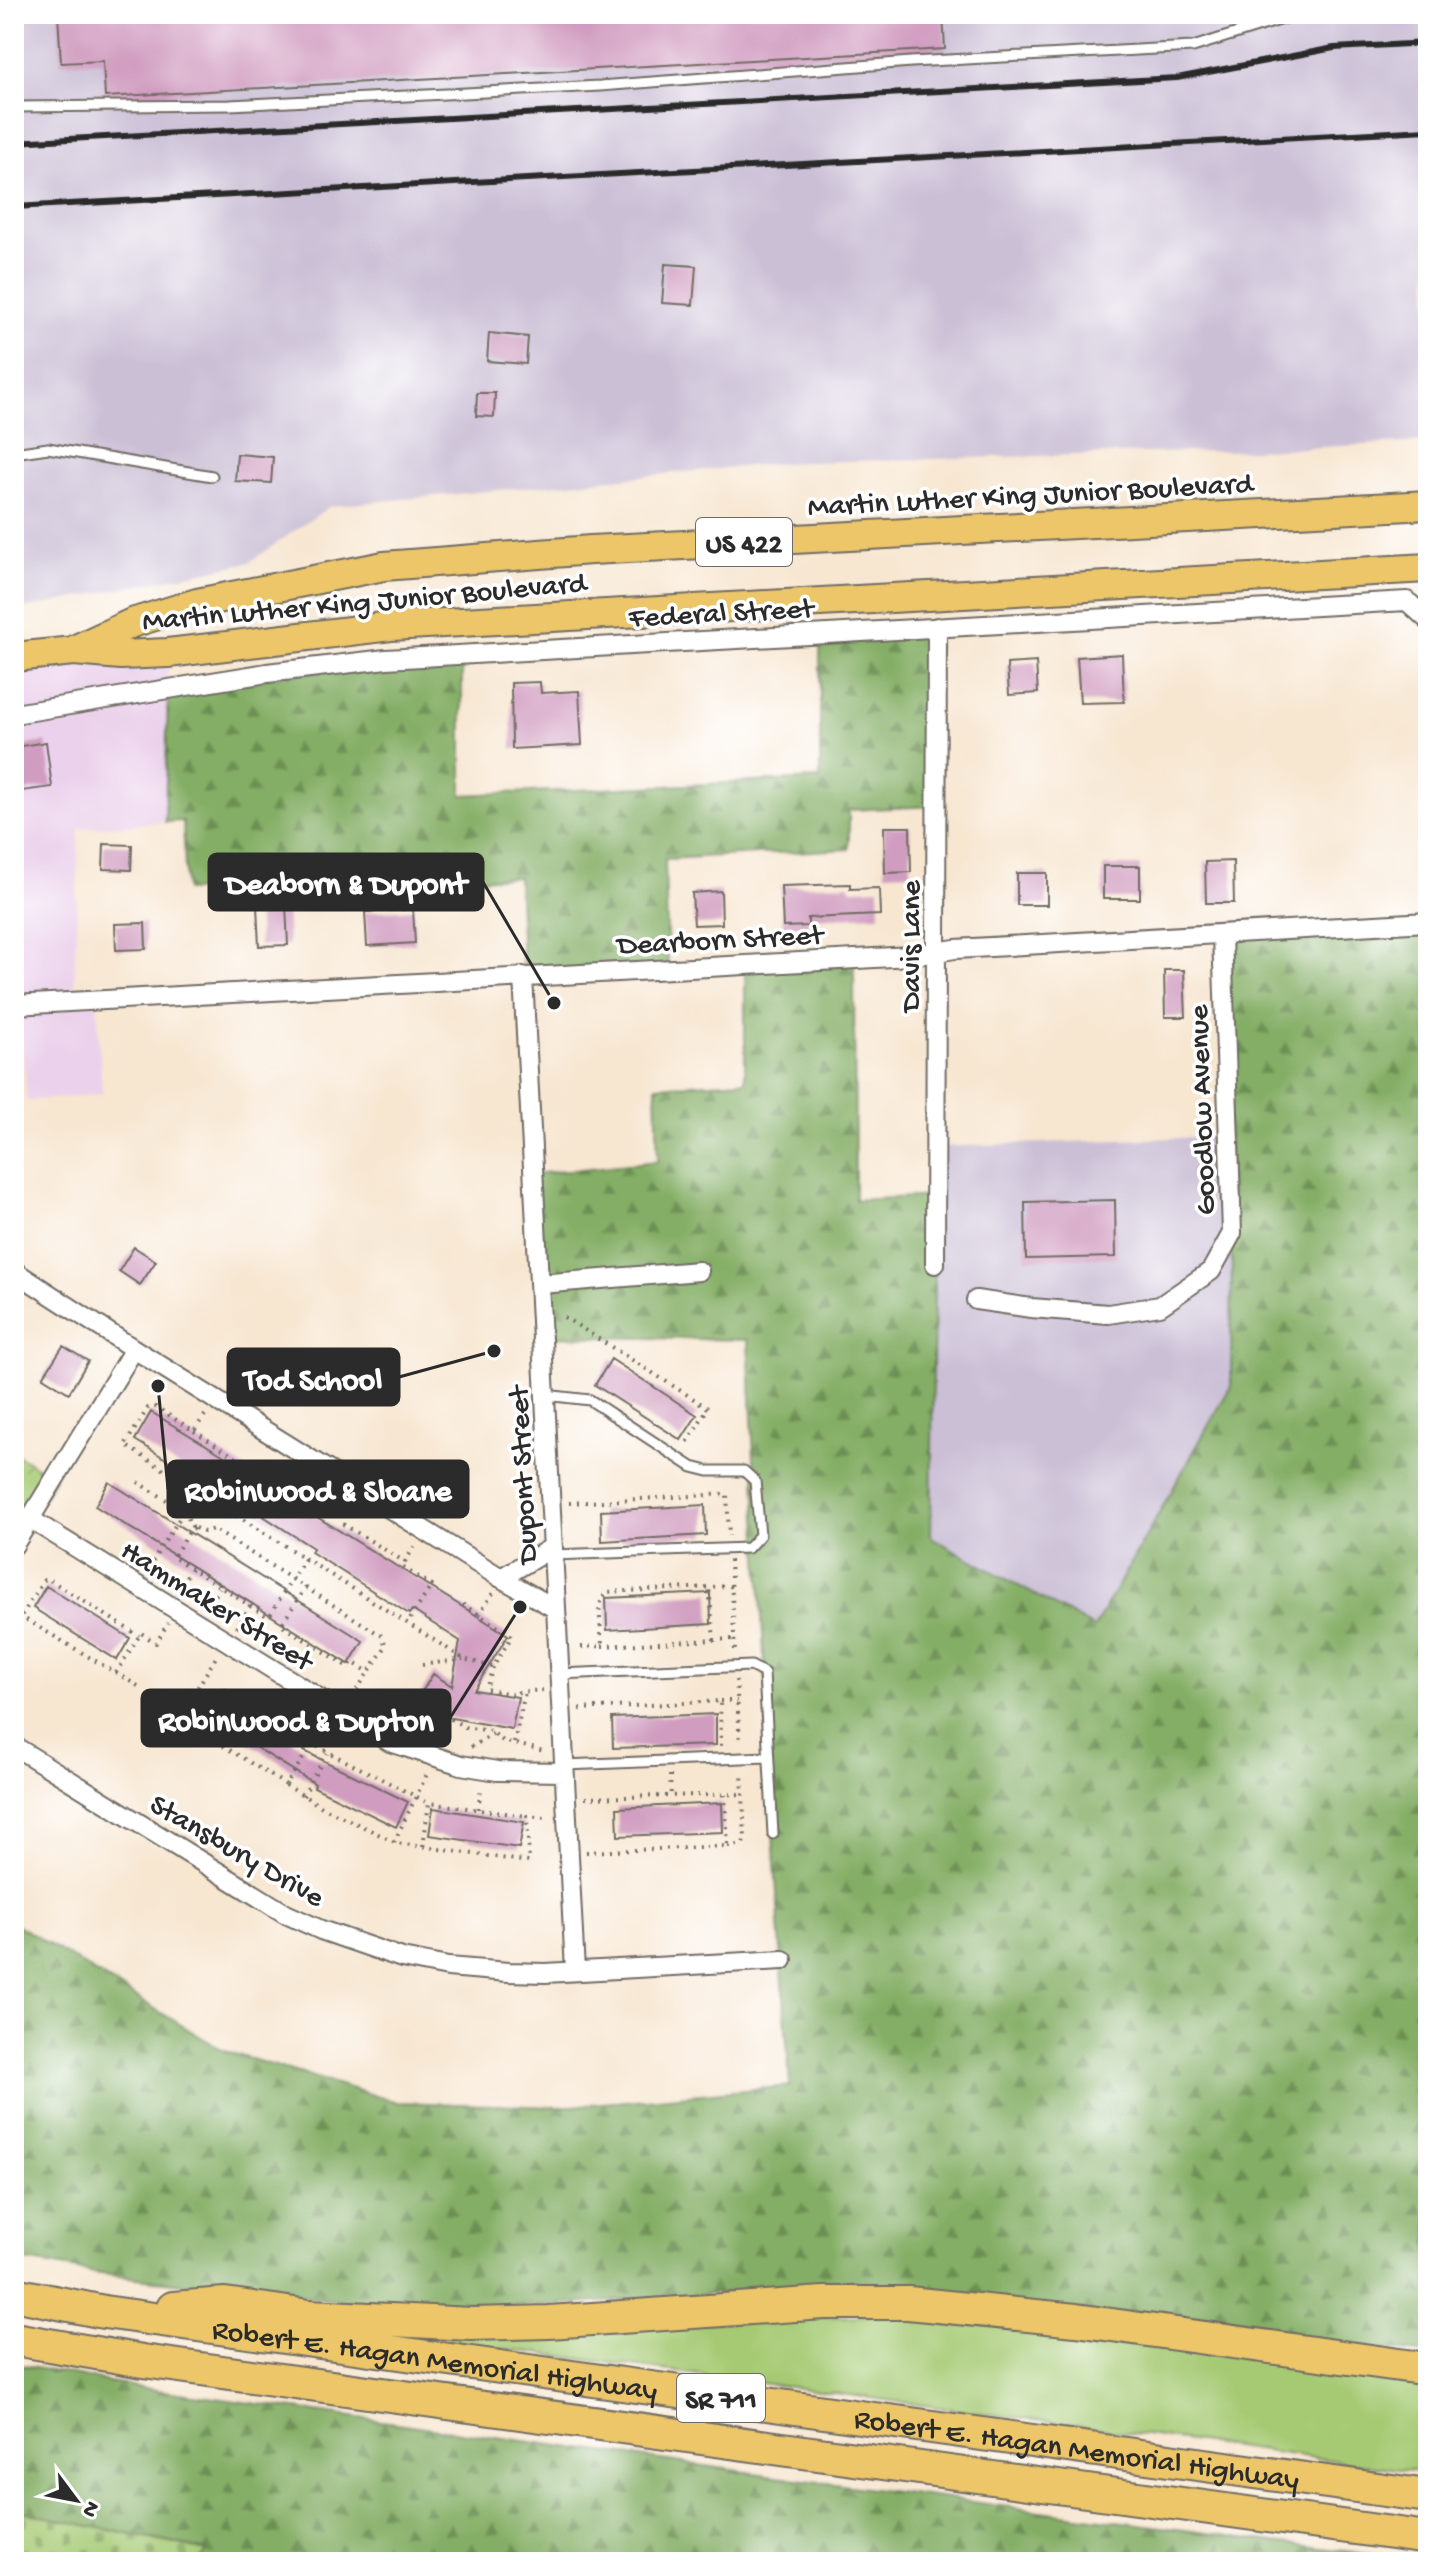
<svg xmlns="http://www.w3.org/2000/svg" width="1442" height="2576" viewBox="0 0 1442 2576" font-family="'Gochi Hand',sans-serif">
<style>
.built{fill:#ebd1eb}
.industrial{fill:#cbbfd5}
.grass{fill:#a6ca73;stroke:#687a4f;stroke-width:2}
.forest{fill:url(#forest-firs);stroke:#586c48;stroke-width:2}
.cemetery{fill:url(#cemetery-stones);stroke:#687a4f;stroke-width:2}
.park{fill:url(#park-crowns);stroke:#687a4f;stroke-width:2}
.building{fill:#d09cc0}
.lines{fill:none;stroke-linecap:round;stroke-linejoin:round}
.service-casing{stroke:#726c65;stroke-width:13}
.minor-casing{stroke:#726c65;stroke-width:22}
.primary-casing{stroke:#726c65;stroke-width:32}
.motorway-casing{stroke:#726c65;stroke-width:36}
.path{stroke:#726c65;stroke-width:4;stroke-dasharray:2 6;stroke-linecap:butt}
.service{stroke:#fff;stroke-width:9}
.minor{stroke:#fff;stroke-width:18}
.primary{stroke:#ecc669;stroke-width:28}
.motorway{stroke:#ecc669;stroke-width:32}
.rail{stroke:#2b2b2b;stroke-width:6}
.labels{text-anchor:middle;stroke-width:7;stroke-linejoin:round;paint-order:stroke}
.shield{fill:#fff;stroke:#6b6b6b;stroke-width:2}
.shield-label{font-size:28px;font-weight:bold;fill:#2b2b2b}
.street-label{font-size:30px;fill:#2b2b2b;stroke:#fff}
.leader{fill:none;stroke:#2b2b2b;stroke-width:3}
.callout-dot{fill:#2b2b2b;stroke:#fff;stroke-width:3}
.callout{fill:#2b2b2b;stroke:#2b2b2b;stroke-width:3}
.callout-label{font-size:32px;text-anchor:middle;font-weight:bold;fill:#fff}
</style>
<defs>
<pattern id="forest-firs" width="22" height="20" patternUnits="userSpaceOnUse" patternTransform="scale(2)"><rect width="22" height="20" fill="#84ae65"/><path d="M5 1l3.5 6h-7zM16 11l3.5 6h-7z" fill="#6c8e53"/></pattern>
<pattern id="cemetery-stones" width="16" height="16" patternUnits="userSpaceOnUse" patternTransform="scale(2)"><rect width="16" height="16" fill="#a6ca73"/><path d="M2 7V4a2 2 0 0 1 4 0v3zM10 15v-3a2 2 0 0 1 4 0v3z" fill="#87a45f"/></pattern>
<pattern id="park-crowns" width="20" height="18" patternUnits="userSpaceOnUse" patternTransform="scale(2)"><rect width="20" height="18" fill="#a6ca73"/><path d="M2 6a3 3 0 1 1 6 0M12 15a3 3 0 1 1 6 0" fill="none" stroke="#87a45f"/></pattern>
</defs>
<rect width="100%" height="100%" fill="#fff"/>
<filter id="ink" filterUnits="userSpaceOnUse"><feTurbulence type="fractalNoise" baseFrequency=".0125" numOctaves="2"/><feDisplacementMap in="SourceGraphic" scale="16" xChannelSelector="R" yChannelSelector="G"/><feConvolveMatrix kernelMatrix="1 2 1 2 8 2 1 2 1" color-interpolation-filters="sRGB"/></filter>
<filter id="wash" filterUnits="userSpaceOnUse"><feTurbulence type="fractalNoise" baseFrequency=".006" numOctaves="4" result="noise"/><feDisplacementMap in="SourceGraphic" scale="32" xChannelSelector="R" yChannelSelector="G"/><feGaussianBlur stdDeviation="1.8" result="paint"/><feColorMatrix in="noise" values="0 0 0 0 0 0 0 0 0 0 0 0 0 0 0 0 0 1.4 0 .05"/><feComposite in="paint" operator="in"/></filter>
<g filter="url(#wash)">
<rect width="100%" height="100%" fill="#f7e6d0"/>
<path class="built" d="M168 653 165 822 79 828 74 1001 97 1000 102 1094 27 1101 19 1005H14V657Z"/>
<path class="industrial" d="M14 14H1428V442L1259 450 780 463 330 506 250 562 14 611Z
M1228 1136 1232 1233 1231 1386 1094 1628 931 1537 936 1147Z"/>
<path class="grass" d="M904 2314 1428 2381V2473L448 2341 449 2334Z"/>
<path class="forest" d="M937 627 936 806 849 810V849L665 859 668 969 523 976 518 877 186 891 183 821 165 822 168 689 462 655V795L820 779V634Z
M1428 922V2354L831 2287 766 2290 560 2305 397 2307 101 2274 14 2259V1923L224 2051 397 2102 559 2107 790 2086 773 1834 748 1340 542 1336 534 1174 658 1161 656 1086 745 1081V965L854 959 855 1200 935 1196 931 1537 1094 1628 1231 1386 1232 1233 1222 934Z
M14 2364 136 2387 812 2481 1428 2562H199L205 2550 14 2510Z"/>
<path class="cemetery" d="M14 2510 206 2551 199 2562H14Z"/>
<path class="park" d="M14 1453 55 1478 14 1545Z"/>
<g id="blocks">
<path class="building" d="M58 14H943L945 49 105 97 103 61 61 63Z
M665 264 696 266 693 305 662 303Z
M489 333 528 337 526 364 487 361Z
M477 393H495L494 417 476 416Z
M237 454 273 457 271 483 235 481Z
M1122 654 1124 702 1080 703 1077 657Z
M1036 662 1038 693 1009 695 1007 664Z
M540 682 541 693 579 691 582 745 512 749 511 683Z
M46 742 52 787 22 791 15 747Z
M884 827H910L911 872 885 873Z
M104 844 132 845 131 870 103 869Z
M1233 861 1234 903H1206L1205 862Z
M1103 866H1140V899H1103Z
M1017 873H1047V905H1017Z
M850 884V889L879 888 880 915 808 918V926L783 927 781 886Z
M721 891 722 924 694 925 692 893Z
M286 905 288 945 259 946 257 906Z
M413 909 415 943 367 946 365 912Z
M145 923 146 949 116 950 115 924Z
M1164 970H1184L1186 1017H1165Z
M1115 1200 1116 1257 1026 1259 1025 1202Z
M134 1247 156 1261 140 1285 119 1271Z
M63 1346 88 1361 69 1393 43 1377Z
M611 1359 697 1415 681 1440 595 1385Z
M151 1412 251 1472 311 1510 309 1512 508 1635 474 1690 518 1697 512 1729 446 1717 447 1712 420 1695 433 1674 452 1686 460 1641 412 1610 409 1614 311 1552 313 1548 215 1485 213 1488 135 1440Z
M109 1482 363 1641 349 1664 95 1506Z
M705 1505 706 1535 602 1541 601 1511Z
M46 1586 130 1638 117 1660 33 1608Z
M710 1593 711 1624 607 1630 606 1598Z
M217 1694 305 1749 304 1751 408 1802 396 1827 314 1787 315 1784 204 1715Z
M716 1714V1745L613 1748 612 1718Z
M722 1803 723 1832 618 1836 617 1808Z
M433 1808 524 1822 519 1848 429 1835Z"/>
</g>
</g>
<g filter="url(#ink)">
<use href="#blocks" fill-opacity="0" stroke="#726c65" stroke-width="2"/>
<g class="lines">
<g class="service-casing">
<path id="service" d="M14 107 230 105 600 86 911 62 1193 47 1299 14
M14 453 48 448 212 476
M545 1395 590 1400 692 1467 708 1471H744L755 1481 760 1535 748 1548 553 1555
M559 1674 751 1666 764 1673 773 1834
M564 1765 768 1757"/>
</g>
<g class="minor-casing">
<path id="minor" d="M14 714 267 673 386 659 1407 601 1428 620
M523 976 575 1971
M14 1005 911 956 955 949 1428 922
M935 1264 937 627
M14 1271 134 1349 501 1578 556 1609
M540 1284 699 1271
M976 1300 1031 1308 1108 1314 1160 1306 1211 1271 1232 1233 1222 934
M30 1519 390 1742 461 1765 497 1771 564 1772
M14 1545 134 1349
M501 1578 553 1547
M14 1746 286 1914 321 1930 402 1958 448 1967 508 1972 545 1973 783 1960"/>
</g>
<g class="primary-casing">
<path id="primary" d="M74 650 132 623 197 603 384 566 591 550 1428 505
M14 657 74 651 121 655 168 653 391 626 1428 568"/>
</g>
<g class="motorway-casing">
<g id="motorway">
<path id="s1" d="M14 2294 104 2312 1428 2496"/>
<path d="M173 2308 225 2304 309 2316 472 2324 549 2322 824 2303H908L1076 2320 1428 2369"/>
<path d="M14 2339 143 2361 1428 2538"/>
</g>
</g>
<path class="path" d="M564 1317 708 1408 685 1446
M205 1415 194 1431 156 1407 148 1408 125 1445 464 1659 493 1667 512 1636 459 1602
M194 1431 238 1459 211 1500
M138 1482 184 1511 146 1572
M569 1503 727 1494 729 1536
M184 1511 193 1528
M343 1524 405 1562 402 1567 432 1585 407 1624
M195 1528 204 1532 213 1529 292 1579 270 1615 266 1616 173 1557 191 1529Z
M305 1559 292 1579 382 1636 386 1646 352 1697
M730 1560 735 1652
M405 1562 414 1547
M306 1587 281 1625 349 1667 352 1662 369 1672
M177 1590 191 1569
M207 1609 220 1588
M479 1615 493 1593
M237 1628 250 1606
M714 1640 734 1639
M602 1646 714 1640 709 1587
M581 1647 602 1646 599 1606 606 1592 732 1586
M422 1665 463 1659
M493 1667 486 1689 515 1695 519 1692 543 1690
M116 1673 141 1633 156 1643 168 1623
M736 1680 740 1743
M138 1686 25 1619 22 1615 44 1580H50L139 1636
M720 1701H737
M579 1709 720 1701 721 1747
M266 1715 280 1694
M325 1721 312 1744 429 1803
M194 1725 215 1693 225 1690 312 1744 286 1785 193 1727 180 1716 218 1654
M405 1725 419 1701 465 1727 491 1731 503 1741 544 1751
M514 1743 525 1692
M471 1747 493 1734
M670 1775 671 1797
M286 1785 322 1807 397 1843 529 1862 527 1816 548 1818
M303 1796 327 1753
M585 1798 743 1794
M478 1809 481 1789
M394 1842 428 1772
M423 1846 429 1803 527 1816
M728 1846 741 1845 745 1840 742 1772
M586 1852 728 1846 725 1795"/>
<use href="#service" class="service"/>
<use href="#minor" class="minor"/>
<use href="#primary" class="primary"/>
<use href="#motorway" class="motorway"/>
<path class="rail" d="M14 142 1177 78 1334 48 1428 43
M14 207 1428 130"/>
</g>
</g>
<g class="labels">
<g class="shield">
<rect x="696" y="518" width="96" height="48" rx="6"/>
<rect x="677" y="2374" width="88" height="48" rx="6"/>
</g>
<g class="shield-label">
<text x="744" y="552">US 422</text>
<text x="721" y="2408">SR 711</text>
</g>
<g class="street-label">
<text transform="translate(1030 493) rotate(-3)" y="10">Martin Luther King Junior Boulevard</text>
<text transform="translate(364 600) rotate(-5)" y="10">Martin Luther King Junior Boulevard</text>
<text transform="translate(721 611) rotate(-3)" y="10">Federal Street</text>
<text transform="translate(720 938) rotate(-3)" y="10">Dearborn Street</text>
<text transform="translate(909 946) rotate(-90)" y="10">Davis Lane</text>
<text transform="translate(1200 1110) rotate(-92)" y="10">Goodlow Avenue</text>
<text transform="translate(521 1475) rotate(-93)" y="10">Dupont Street</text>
<text transform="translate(218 1604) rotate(32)" y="10">Hammaker Street</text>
<text transform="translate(238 1849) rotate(30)" y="10">Stansbury Drive</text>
<text dy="10" stroke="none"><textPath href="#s1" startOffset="426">Robert E. Hagan Memorial Highway</textPath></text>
<text dy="10" stroke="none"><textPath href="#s1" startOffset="1074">Robert E. Hagan Memorial Highway</textPath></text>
</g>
</g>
<path class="leader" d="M554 1003L483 882M494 1351L399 1377M158 1386L168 1489M520 1607L450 1718"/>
<g class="callout-dot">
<circle cx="554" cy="1003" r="8"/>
<circle cx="494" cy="1351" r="8"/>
<circle cx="158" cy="1386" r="8"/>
<circle cx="520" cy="1607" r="8"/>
</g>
<g class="callout">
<rect x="209" y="854" width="274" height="56" rx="8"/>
<rect x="228" y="1349" width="171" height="56" rx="8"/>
<rect x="168" y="1461" width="300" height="56" rx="8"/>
<rect x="142" y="1690" width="308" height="56" rx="8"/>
</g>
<g class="callout-label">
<text x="346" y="893">Deaborn &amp; Dupont</text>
<text x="313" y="1389">Tod School</text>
<text x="318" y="1500">Robinwood &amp; Sloane</text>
<text x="296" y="1730">Robinwood &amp; Dupton</text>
</g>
<rect width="1442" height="2576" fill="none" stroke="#fff" stroke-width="48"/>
<g transform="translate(76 2500) rotate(122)" stroke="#ffffff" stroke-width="6" paint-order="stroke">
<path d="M0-6L14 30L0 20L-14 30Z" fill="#2b2b2b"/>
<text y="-12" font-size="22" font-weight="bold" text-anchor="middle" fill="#2b2b2b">N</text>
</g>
</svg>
